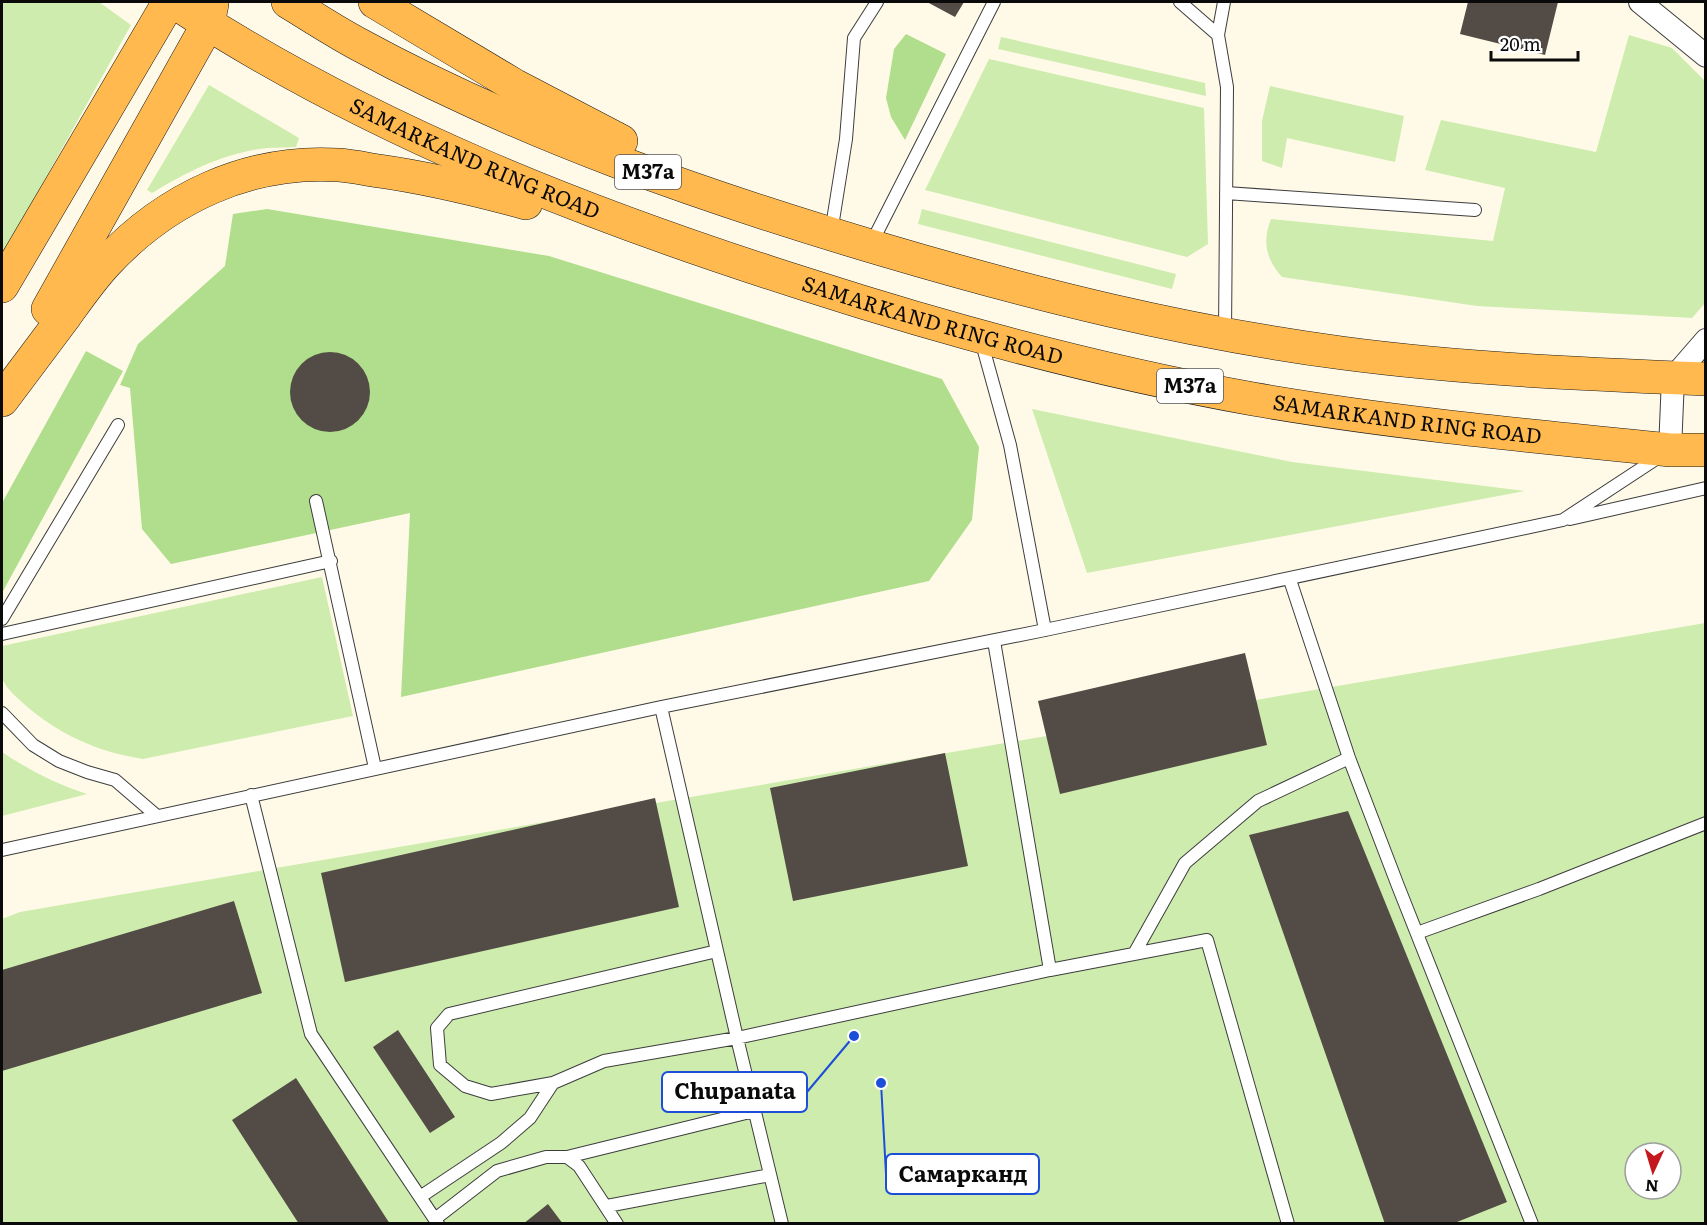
<svg xmlns="http://www.w3.org/2000/svg" width="1707" height="1225" viewBox="0 0 1707 1225" font-family="Literata,serif">
<style>
.green{fill:#ceecae;fill-rule:evenodd}
.forest{fill:#b0de8c}
.building{fill:#534b45}
.lines{fill:none;stroke-linecap:round;stroke-linejoin:round}
.service-casing{stroke:#3d3d3d;stroke-width:14}
.minor-casing{stroke:#3d3d3d;stroke-width:24}
.trunk-casing{stroke:#1b1b1b;stroke-width:34}
.service{stroke:#fff;stroke-width:12}
.minor{stroke:#fff;stroke-width:22}
.trunk{stroke:#ffb94e;stroke-width:33}
.labels{text-anchor:middle;stroke-width:6;stroke-linejoin:round;paint-order:stroke}
.shield{fill:#fff;stroke:#545454;stroke-width:1.5}
.shield-label{font-size:20px;font-weight:bold;fill:#0a0a0a}
.street-label{font-size:21px;fill:#0a0a0a;stroke:#fff}
.leader{fill:none;stroke:#1d4ed8;stroke-width:2}
.callout-dot{fill:#1d4ed8;stroke:#fff;stroke-width:2}
.callout{fill:#fff;stroke:#1d4ed8;stroke-width:2}
.callout-label{font-size:22px;text-anchor:middle;font-weight:bold;fill:#0a0a0a}
</style>
<rect width="100%" height="100%" fill="#fffae7"/>
<path class="green" d="M2 2H99L131 25 2 256Z
M1629 35 1672 48 1705 81V303L1692 318 1477 306 1282 277C1266 259 1262 242 1271 219L1493 241 1505 188 1425 170 1441 120 1596 152Z
M1001 37 1205 83 1206 96 998 49Z
M989 59 1204 108 1208 244 1187 257 925 190Z
M209 85 299 138 296 147C284 148 271 147 259 149 220 155 185 173 152 193L147 190Z
M1270 86 1404 116 1395 162 1287 138 1282 168 1262 161V121Z
M922 209 1176 274 1172 289 918 224Z
M1032 409 1292 462 1525 491 1087 573Z
M322 577 353 716 143 759C98 752 57 734 23 703 15 696 6 688 2 678 0 670 1 655 2 646Z
M1705 623V1223L2 1224V919L20 912ZM1635 1153H1671V1189H1635Z
M2 752C29 770 56 784 87 794L2 816Z"/>
<path class="forest" d="M906 34 946 54 905 140 891 117 886 98 894 49Z
M267 209 549 256 942 379 979 447 972 520 929 581 401 697 410 513 171 564 142 529 130 388 120 385 138 344 225 266 233 214Z
M86 351 123 371 2 593V503Z"/>
<path class="building" d="M927 2H964L955 17Z
M1468 2H1558L1545 55 1460 34Z
M290 392a40 40 0 1 1 80 0a40 40 0 1 1-80 0Z
M1245 653 1267 745 1060 794 1038 701Z
M945 753 968 866 793 901 770 788Z
M655 798 679 907 345 982 321 873Z
M1348 811 1507 1202 1452 1224H1385L1249 835Z
M234 901 262 993 2 1071V970Z
M398 1030 455 1117 430 1133 373 1047Z
M296 1078 390 1224H299L232 1120Z
M548 1204 563 1224H523Z"/>
<g class="lines">
<g class="service-casing">
<path id="service" d="M1180 2 1218 35 1227 87 1225 334
M1218 35 1224 2
M1226 193 1475 210
M831 233 846 139 854 38 877 2
M871 244 994 2
M981 340 1010 445 1045 630
M316 501 375 768
M1570 519 1706 488
M1290 580 1349 758 1398 886 1532 1224
M2 619 118 425
M2 634 331 561
M994 641 1050 970 1207 940 1288 1224
M661 707 737 1038 1050 970
M2 713 33 745 59 761 87 772 115 780 157 816
M251 795 311 1034 438 1224
M2 850 661 707 1045 630 1563 520 1662 455
M1417 933 1539 889 1706 823
M1134 954 1185 863 1258 801 1349 758
M553 1083 491 1094 465 1086 440 1065 437 1028 449 1014 717 951
M567 1157 754 1111
M420 1197 501 1143 530 1118 553 1083 604 1061 737 1038 782 1224
M607 1206 770 1175
M435 1219 497 1171 546 1157H567L579 1166 617 1224"/>
</g>
<g class="minor-casing">
<path id="minor" d="M1640 2 1706 56
M1670 450 1673 378 1706 340"/>
</g>
<g class="trunk-casing">
<g id="trunk">
<path id="s1" d="M174 2C369 130 587 215 808 285 954 332 1103 372 1253 399 1391 423 1531 436 1670 450H1706"/>
<path d="M288 2C311 16 334 31 358 44 523 134 705 197 884 250 1036 295 1184 332 1342 353 1462 369 1584 374 1706 379"/>
<path d="M375 2 514 85 621 141"/>
<path d="M2 286 169 2"/>
<path d="M48 309 208 24 212 4"/>
<path d="M2 400C23 372 44 344 65 316 78 298 91 279 107 262 167 198 249 159 339 165 352 166 366 169 379 171 429 178 478 190 526 203"/>
</g>
</g>
<use href="#service" class="service"/>
<use href="#minor" class="minor"/>
<use href="#trunk" class="trunk"/>
</g>
<g class="labels">
<g class="shield">
<rect x="615" y="155" width="66" height="34" rx="4.5"/>
<rect x="1157" y="369" width="66" height="34" rx="4.5"/>
</g>
<g class="shield-label">
<text x="648" y="179">M37a</text>
<text x="1190" y="393">M37a</text>
</g>
<g class="street-label">
<text dy="7" stroke="none"><textPath href="#s1" startOffset="340">SAMARKAND RING ROAD</textPath></text>
<text dy="7" stroke="none"><textPath href="#s1" startOffset="826">SAMARKAND RING ROAD</textPath></text>
<text dy="7" stroke="none"><textPath href="#s1" startOffset="1312">SAMARKAND RING ROAD</textPath></text>
</g>
</g>
<path class="leader" d="M854 1036L807 1092M881 1083L886 1174"/>
<g class="callout-dot">
<circle cx="854" cy="1036" r="6"/>
<circle cx="881" cy="1083" r="6"/>
</g>
<g class="callout">
<rect x="662" y="1072" width="145" height="40" rx="6"/>
<rect x="886" y="1154" width="153" height="40" rx="6"/>
</g>
<g class="callout-label">
<text x="735" y="1099">Chupanata</text>
<text x="963" y="1182">Самарканд</text>
</g>
<rect width="1707" height="1225" fill="none" stroke="#0a0a0a" stroke-width="6"/>
<g transform="translate(1653 1171) rotate(184)"><circle r="28" fill="#ffffff" stroke="#9d9d9d" stroke-width="1.5"/>
<path d="M0-4.5L10 22L0 15L-10 22Z" fill="#c4171e"/>
<text y="-9" font-size="16" font-weight="bold" text-anchor="middle" fill="#0a0a0a">N</text>
</g>
<path d="M1491 51v9h87v-9" fill="none" stroke="#0a0a0a" stroke-width="3"/>
<text x="1500" y="51" font-size="18" fill="#0a0a0a" stroke="#ffffff" stroke-width="4.5" paint-order="stroke">20 m</text>
</svg>
